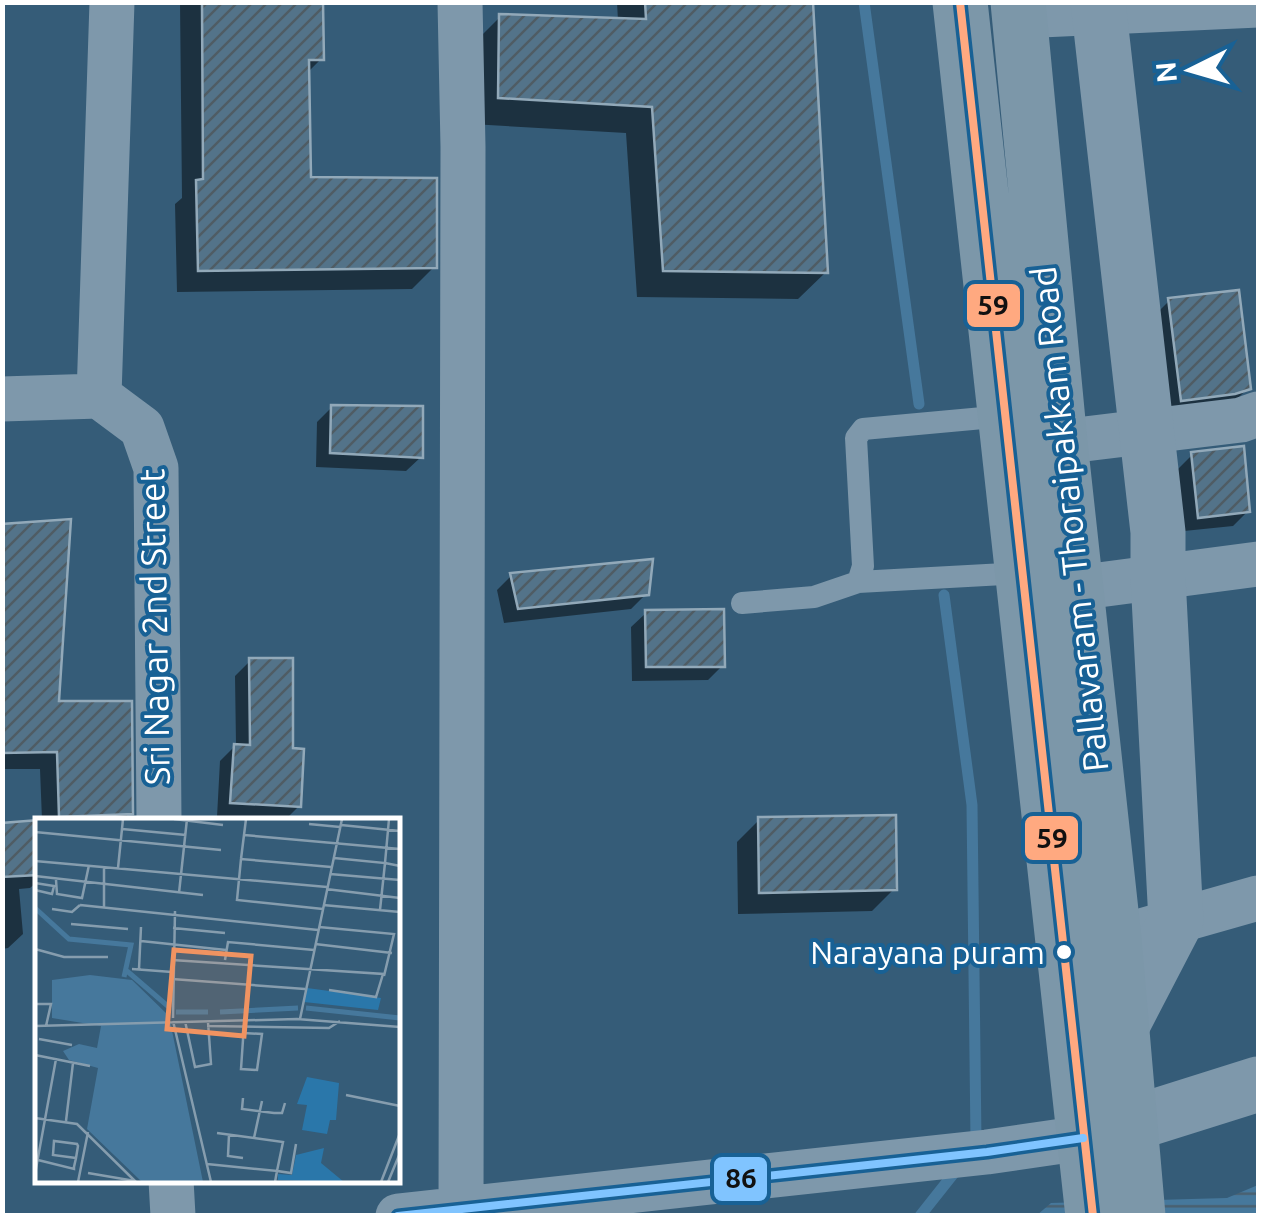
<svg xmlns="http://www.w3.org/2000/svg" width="1261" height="1218" viewBox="0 0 1261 1218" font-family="Ubuntu,sans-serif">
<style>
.water{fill:url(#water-rules)}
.shadow{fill:#0007}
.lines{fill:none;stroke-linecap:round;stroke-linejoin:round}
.stream{stroke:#46789c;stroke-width:11}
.building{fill:url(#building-hatch);stroke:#92a9b9;stroke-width:2.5}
.service{stroke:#7e98ab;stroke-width:22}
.minor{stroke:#7e98ab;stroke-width:45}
.tertiary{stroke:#7e98ab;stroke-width:55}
.primary{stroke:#7c97a9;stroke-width:55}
.bus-1-casing{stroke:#186195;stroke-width:15}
.bus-2-casing{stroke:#186195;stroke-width:15}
.bus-1{stroke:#ffa980;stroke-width:8}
.bus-2{stroke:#80c4ff;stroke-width:8}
.bus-dot{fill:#fff;stroke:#186195;stroke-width:4}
.labels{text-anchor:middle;stroke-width:8;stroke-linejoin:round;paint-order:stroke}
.bus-label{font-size:32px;fill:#fff;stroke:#186195;text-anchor:end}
.street-label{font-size:35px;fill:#fff;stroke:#186195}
.inset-river{fill:none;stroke:#46789c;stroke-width:5}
.inset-road{fill:none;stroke:#869dae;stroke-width:2.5}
.view{fill:#f09361;fill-opacity:0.15;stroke:#f09361;stroke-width:5}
.inset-edge{fill:none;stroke:#fff;stroke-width:5}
.line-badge{stroke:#186195;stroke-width:4}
.pale-badge-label{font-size:28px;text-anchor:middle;font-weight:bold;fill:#111}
</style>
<defs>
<pattern id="water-rules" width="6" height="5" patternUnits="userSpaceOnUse" patternTransform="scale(2.5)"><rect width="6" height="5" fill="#46789c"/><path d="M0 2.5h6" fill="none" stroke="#496070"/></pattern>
<pattern id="building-hatch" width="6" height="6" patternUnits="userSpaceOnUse" patternTransform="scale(2.5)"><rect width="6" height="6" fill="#537389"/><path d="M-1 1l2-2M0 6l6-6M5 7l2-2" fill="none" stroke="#4f5c64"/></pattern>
</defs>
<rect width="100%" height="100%" fill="#355c78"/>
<path class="water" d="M1258 1185V1215L1036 1216 1051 1203 1227 1198Z"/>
<path class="shadow" d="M180 2H320L321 59 307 73 308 180 434 267 412 289 177 292 175 204 182 198Z
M617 2H810L826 272 798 299 637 297 626 133 471 124 473 44 500 17 618 21Z
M1169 301 1248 388 1226 410 1159 422 1147 323Z
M332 407 421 457 406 471 316 467 317 422Z
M1192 455 1248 511 1233 526 1184 531 1177 470Z
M2 526 56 703 130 813 122 820H42L40 769H2Z
M511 576 646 594 631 609 504 623 497 590Z
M646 613 722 666 708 680 632 681 631 627Z
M250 661 290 750 299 806 285 820 217 817 220 761 236 745 235 676Z
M759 820 894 889 872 911 738 914 737 842Z
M38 823V881L30 888 19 889 23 934 8 948 2 949V825Z"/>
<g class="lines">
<path class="stream" d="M864 2 919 404
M944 595 972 805 976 1141
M920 1216 958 1168"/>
</g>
<path class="building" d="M202 2H323L324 60H309L311 177 437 178V268L198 271 196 180 203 179Z
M645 2H813L828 273 663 271 652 107 498 98 499 14 646 19Z
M1239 290 1251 389 1235 394 1181 401 1168 298Z
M331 405 423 406V458L330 453Z
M1244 446 1250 512 1198 518 1191 452Z
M71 519 59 701H132L133 814 59 817 57 752 2 753V524Z
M653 559 649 595 518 609 510 573Z
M724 609 725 667H646L645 610Z
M249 658H293V748L304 749 301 807 230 803 234 744 250 745Z
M896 815 897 890 759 893 758 817Z
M38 820V875L2 877V823Z"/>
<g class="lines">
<path class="service" d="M858 582 1021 573
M742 603 814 597 858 582 863 566 856 438 863 429 1005 416"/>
<path class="minor" d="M460 2 463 147 461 1208
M1019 16 1258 5
M99 396 142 428 156 468 159 820
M99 396 112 2
M2 399 99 396
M1060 442 1241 420 1258 414
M1076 588 1258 564
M1145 930 1258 898
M171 1180 173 1216
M398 1216 987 1152 1083 1138"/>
<path class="tertiary" d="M1098 2 1158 532V578L1176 921 1121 1027
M1128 1125 1258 1084"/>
<path class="primary" d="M960 2 1093 1216
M1018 2 1060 442 1114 939 1138 1216"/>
<g class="bus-1-casing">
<path id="bus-1" d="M960 2 1093 1216"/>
</g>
<g class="bus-2-casing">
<path id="bus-2" d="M398 1216 987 1152 1083 1138"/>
</g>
<use href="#bus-1" class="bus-1"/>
<use href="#bus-2" class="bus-2"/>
</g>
<circle class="bus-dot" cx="1064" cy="952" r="9"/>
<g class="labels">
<g class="bus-label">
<text x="1045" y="964">Narayana puram</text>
</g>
<g class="street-label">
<text transform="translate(1070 519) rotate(-96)" y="12">Pallavaram - Thoraipakkam Road</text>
<text transform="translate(155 627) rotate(-91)" y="12">Sri Nagar 2nd Street</text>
</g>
</g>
<g transform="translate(35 818)">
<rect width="365" height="365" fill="#355c78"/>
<path d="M272 259 304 265 301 302H295L292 316 267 312 272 287 262 286Z" fill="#2a77aa"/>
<path d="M272 170 346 180 343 192 269 184ZM289 330 286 345 309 364 243 362V356L257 357 261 337Z" fill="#2a77aa"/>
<path d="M55 157 97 162 134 198 168 364H107L52 311 63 250 34 242 28 233 44 226 62 230 66 208 17 200V162Z" fill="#46789c"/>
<path class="inset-river" d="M0 90 34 121 96 127 89 159M92 153 135 190M271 190 365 200M141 194H173M185 194 263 190"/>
<path class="inset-road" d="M139 1 188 7M354 1 350 45 365 48M274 6 305 9M306 7 365 13M87 11 151 17M0 14 186 32M209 17 365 31M299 40 350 45 345 92M206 41 211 1M0 43 292 69M83 50 88 1M295 56 365 62M0 58 168 77M21 62 22 76 47 80 54 47M0 65 19 68 17 76 0 72M291 71 365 80M144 75 152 1M45 87 283 112M288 87 365 94M69 90V49M17 91 37 94 45 87M288 91 202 82 206 41 296 49M36 106 93 111M284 109 359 116 349 158M138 110 190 115M106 123 191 132M280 126 357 135M0 131 29 139H73M137 142 348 156 341 179 294 172M190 142 193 124 279 132M97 151 137 154M104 151 106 109M137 161 270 171M0 186H16L11 208M138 200 140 93M265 201 307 1M138 203 176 364M150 203 160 249 176 246 173 204M0 208 262 201 365 209M172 208 294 210 305 203M208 215 227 216 222 252 206 251 209 207M4 221 37 227M0 237 55 248M311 277 365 288M208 280 207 291 239 295H247L250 285M0 300 42 306 101 364M31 303 38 245M194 317 193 338 208 340M219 320 227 283M3 342 39 351V349L41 340 43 328 42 326 19 323 18 337 41 340M172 346 242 353 248 324 182 315M53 355 100 363M0 356 21 241M43 364 53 314M240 364 242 353 256 355 261 326M346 364 365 315M353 364 365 335"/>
<path class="view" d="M139 132 216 138 209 218 132 211Z"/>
<rect width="365" height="365" class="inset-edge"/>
</g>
<g class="line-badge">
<rect x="965" y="282" width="57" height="47" rx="10" fill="#ffa980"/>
<rect x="1023" y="814" width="57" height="48" rx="10" fill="#ffa980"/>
<rect x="712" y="1155" width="57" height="48" rx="10" fill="#80c4ff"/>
</g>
<g class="pale-badge-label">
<text x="993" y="315">59</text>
<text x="1052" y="848">59</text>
<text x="741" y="1188">86</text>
</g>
<rect width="1261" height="1218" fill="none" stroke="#ffffff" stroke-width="10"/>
<g transform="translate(1191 70) rotate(265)" stroke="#186195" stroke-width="8" paint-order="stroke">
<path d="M0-8L18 38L0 25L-18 38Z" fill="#ffffff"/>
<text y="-15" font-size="28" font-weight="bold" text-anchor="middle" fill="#ffffff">N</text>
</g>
</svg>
